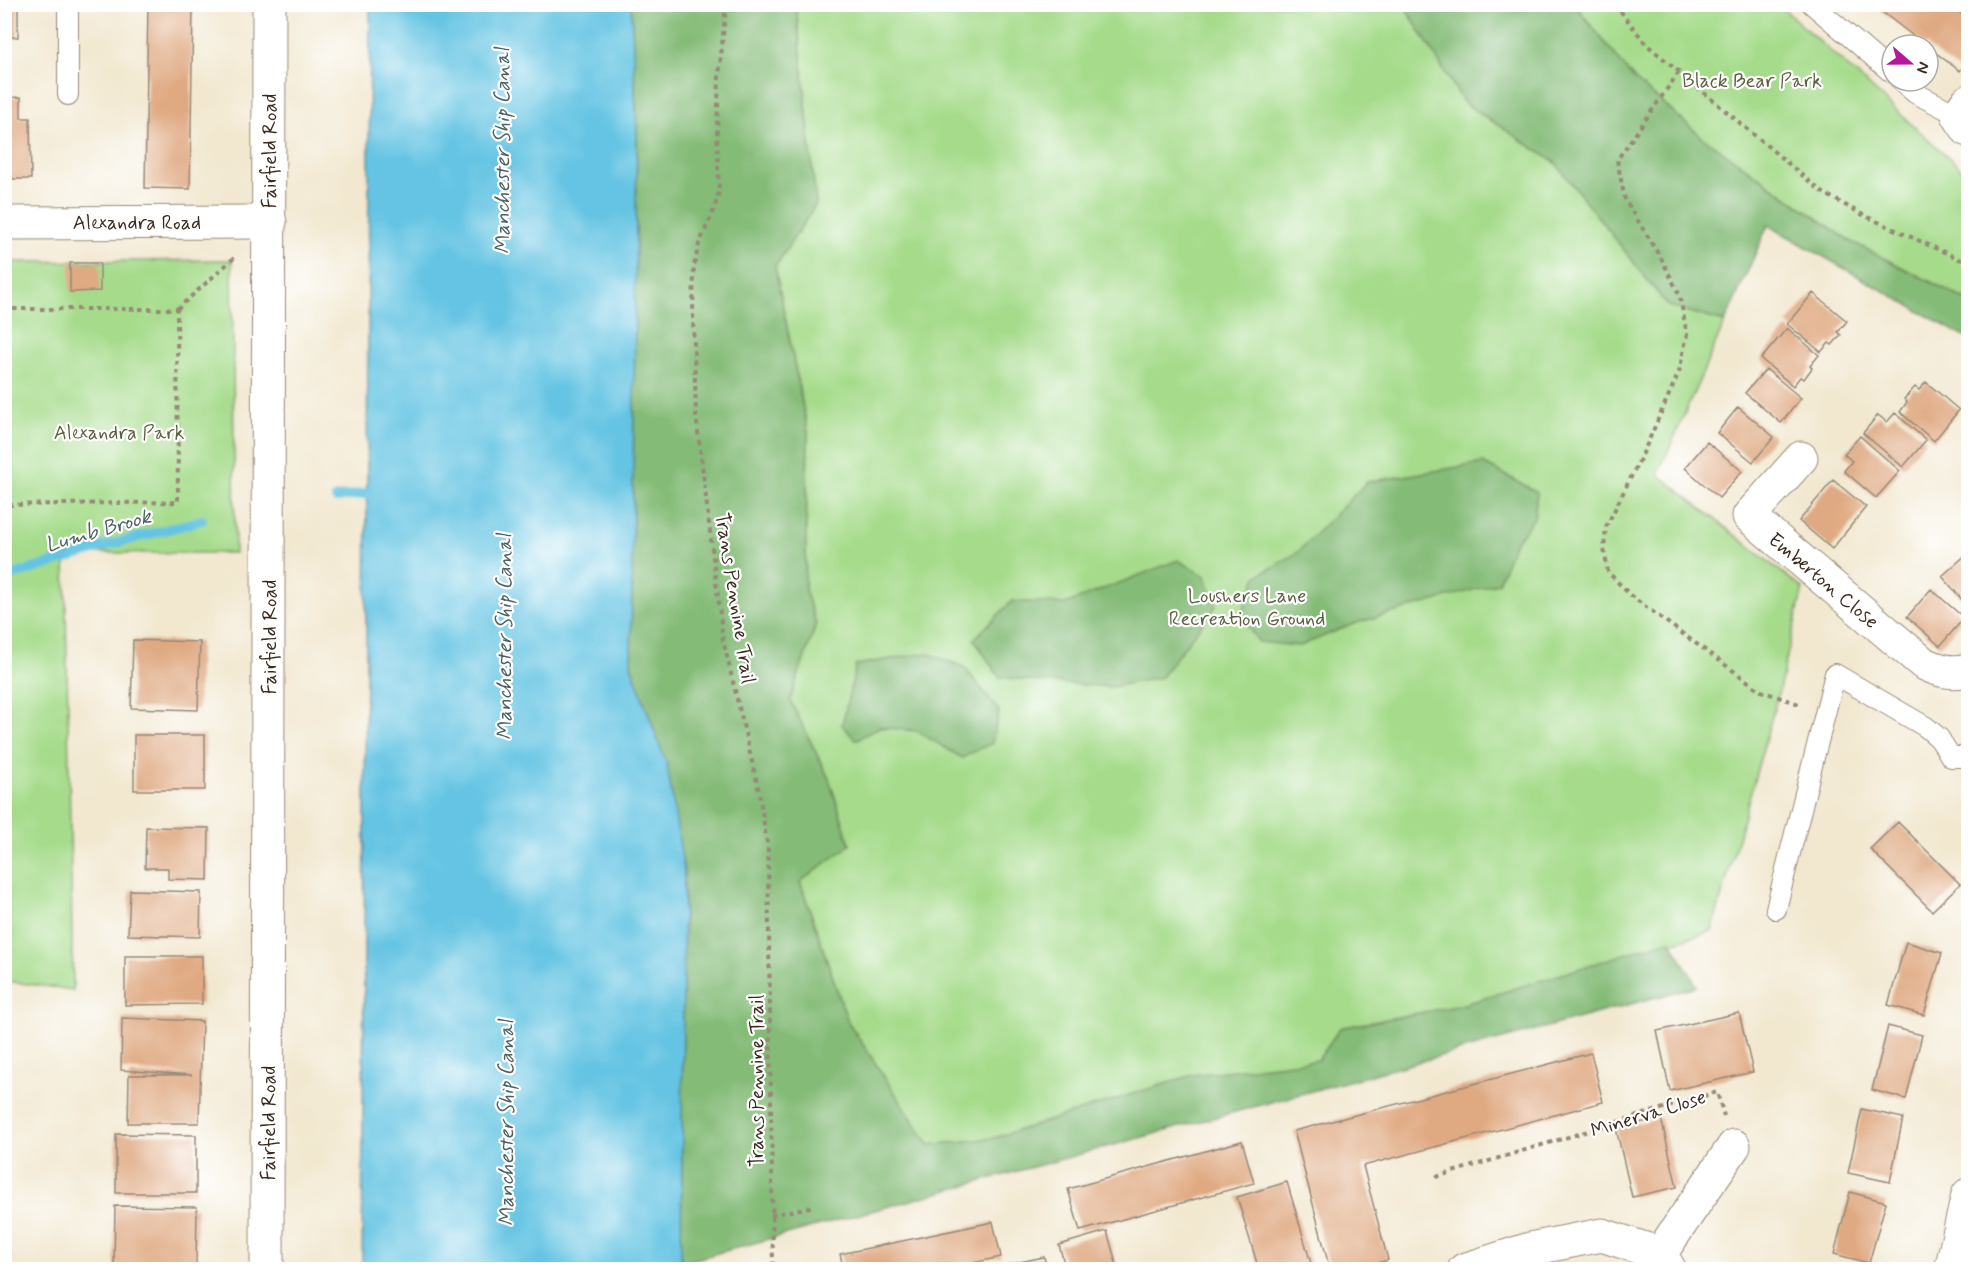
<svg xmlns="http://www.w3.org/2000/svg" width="1973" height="1274" viewBox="0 0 1973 1274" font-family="Mynerve,sans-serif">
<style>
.green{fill:#a6db8b;stroke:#708254;stroke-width:1.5}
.forest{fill:#84bb77;stroke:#60724a;stroke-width:1.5}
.water{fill:#65c4e3;stroke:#507780;stroke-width:1.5}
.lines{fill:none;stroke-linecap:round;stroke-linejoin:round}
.stream{stroke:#65c4e3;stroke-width:10}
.building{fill:#dfa981}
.lane-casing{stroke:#968977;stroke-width:22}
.street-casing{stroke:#968977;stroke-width:35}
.secondary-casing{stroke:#968977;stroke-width:35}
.path{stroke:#968977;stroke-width:4;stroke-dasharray:4.5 4.5;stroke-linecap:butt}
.lane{stroke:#fff;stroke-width:20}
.street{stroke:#fff;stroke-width:33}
.secondary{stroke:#fff;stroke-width:33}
.labels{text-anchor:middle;stroke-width:4.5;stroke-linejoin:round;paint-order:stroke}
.park-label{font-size:20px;fill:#5b5f3f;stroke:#fff}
.street-label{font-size:20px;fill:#3b2a1e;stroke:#fff}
.water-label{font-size:21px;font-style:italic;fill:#4a6063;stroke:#fff}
</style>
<rect width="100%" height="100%" fill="#fff"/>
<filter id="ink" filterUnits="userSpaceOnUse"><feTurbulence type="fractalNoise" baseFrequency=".0167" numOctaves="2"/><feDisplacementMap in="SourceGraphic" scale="12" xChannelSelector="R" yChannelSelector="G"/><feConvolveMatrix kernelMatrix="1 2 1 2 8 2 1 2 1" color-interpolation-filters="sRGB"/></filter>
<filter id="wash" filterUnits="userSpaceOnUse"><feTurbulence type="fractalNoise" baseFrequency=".008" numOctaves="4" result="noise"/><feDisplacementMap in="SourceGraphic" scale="24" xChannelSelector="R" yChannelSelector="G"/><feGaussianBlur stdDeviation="1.35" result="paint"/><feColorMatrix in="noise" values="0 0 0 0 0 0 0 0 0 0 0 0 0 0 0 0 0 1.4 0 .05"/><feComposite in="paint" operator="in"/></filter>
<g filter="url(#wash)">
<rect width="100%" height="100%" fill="#f2e8d0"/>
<path class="green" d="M796 5H1404L1464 103 1555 162 1668 306 1725 322 1658 474 1803 589 1777 698 1712 931 1462 1005 1340 1028 1318 1060 1193 1075 994 1138 929 1145 848 1022 800 881 850 844 829 779 790 700 816 624 805 590 808 432 775 267 816 204Z
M1575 5H1779L1968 175V301L1850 241 1702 137 1634 79Z
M232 260 235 553H65L73 990 5 981V262Z"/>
<path class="forest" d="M631 5H796L816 204 775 267 808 432 805 590 816 624 790 700 829 779 850 845 800 882 848 1022 929 1145 994 1138 1193 1075 1318 1060 1340 1028 1462 1005 1670 940 1697 986 681 1263 684 871 631 666 637 132Z
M1404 5H1575L1634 79 1702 137 1850 241 1968 301V339L1768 225 1725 322 1668 306 1555 162 1464 103Z
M1483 463 1537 492 1534 518 1514 544 1498 583 1353 624 1300 646 1259 642 1240 617 1257 576 1297 553 1367 482Z
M1178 560 1205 576 1216 606 1161 677 1112 687 1043 682 999 677 974 639 1012 601 1065 604Z
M926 653 964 667 999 711 992 743 962 758 917 731 879 727 856 740 842 725 856 665Z"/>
<path class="water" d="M370 5H631L637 132 631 665 667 765 684 871 681 1269H362Z"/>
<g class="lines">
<path class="stream" d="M336 498 380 491
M4 578 109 545 202 520"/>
</g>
<g id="blocks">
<path class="building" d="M4 4H18V37H4Z
M1872 4H1949L1968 19V60L1960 71 1928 47V45H1925Z
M148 5H193L190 189 145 188Z
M21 97V118H30L31 179H4V98Z
M70 263H100V291L70 292Z
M1813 293 1847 321 1838 332 1841 335 1832 345 1829 343 1821 352 1787 324Z
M1787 328 1819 355 1810 366 1812 368 1804 379 1800 377 1793 386 1761 359Z
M1766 369 1801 398 1781 423 1745 393Z
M1926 382 1959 410 1934 441 1900 412 1907 402 1904 399 1915 387 1919 390Z
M1738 407 1774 437 1753 462 1717 433Z
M1895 413 1926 440 1903 467 1863 433 1878 415 1887 422Z
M1860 436 1900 471 1876 498 1844 471 1852 461 1844 454Z
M1707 442 1742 471 1719 498 1685 468Z
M1833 480 1866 507 1832 549 1799 521Z
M1967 554 1968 557V607L1942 576Z
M1931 589 1964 618 1940 646 1907 617Z
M133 640 200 642 198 710 131 708Z
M134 735H205V790H134Z
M1898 822 1960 884 1932 911 1870 849Z
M146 827 209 828 208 880 168 879V868H145Z
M130 890 201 892 200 937 128 935Z
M1906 942 1942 953 1924 1015 1888 1005Z
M125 956H202V1004L125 1005Z
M1739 1013 1753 1072 1670 1091 1657 1031Z
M122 1018 202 1021 199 1123H128L129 1075H192L121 1070Z
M1888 1026 1922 1035 1906 1099 1872 1090Z
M1591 1053 1603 1102 1363 1166 1388 1260 1353 1270H1330L1294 1131Z
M1862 1109 1903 1118 1890 1182 1848 1173Z
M1661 1118 1677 1187 1632 1197 1616 1128Z
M116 1134 196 1135V1193H116Z
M1242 1141 1254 1183 1080 1231 1068 1189Z
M1287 1182 1313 1270H1259L1237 1197Z
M1850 1192 1886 1202 1869 1263 1834 1254Z
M115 1206 197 1207 196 1266H114Z
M993 1222 1001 1257 940 1270H844L840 1254Z
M1107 1231 1118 1270H1066L1059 1245Z
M1044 1257 1047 1270H1006L1005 1265Z"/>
</g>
</g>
<g filter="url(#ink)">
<use href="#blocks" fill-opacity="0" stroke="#968977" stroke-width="1.5"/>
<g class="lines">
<g class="lane-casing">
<path id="lane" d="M1812 4 1892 73
M1901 81 1915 93 1958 115
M68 95V4
M1776 909 1835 674 1926 727 1939 738 1951 757H1968"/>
</g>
<g class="street-casing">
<path id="street" d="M1968 101 1958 115 1968 130
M4 223 270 222
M1801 458 1749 516 1923 663C1939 671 1952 674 1968 670
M1660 1254 1734 1146
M1464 1270 1530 1249 1602 1235 1660 1254 1670 1270"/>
</g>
<g class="secondary-casing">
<path id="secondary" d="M267 1270 269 4
M1951 1270 1968 1195"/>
</g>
<path class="path" d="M726 4 719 76 717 134 719 191 714 210 699 244 694 266 693 315 696 415 723 640 759 791 768 850 773 1270
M1615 4 1646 44 1822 192 1863 215 1968 263
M1679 72 1617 160 1625 200 1660 256 1680 296 1687 335 1679 372 1644 451 1606 527 1604 549 1608 572 1631 596 1761 691 1799 704
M4 309H177L178 502 4 505
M177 309 235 257
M1436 1177 1717 1092 1724 1116
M771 1215 815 1206"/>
<use href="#lane" class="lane"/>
<use href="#street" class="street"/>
<use href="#secondary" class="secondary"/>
</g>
</g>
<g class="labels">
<g class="park-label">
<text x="1752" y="87">Black Bear Park</text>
<text x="119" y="439">Alexandra Park</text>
<text x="1247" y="602">Loushers Lane<tspan x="1247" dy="23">Recreation Ground</tspan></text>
</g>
<g class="street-label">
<text transform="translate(269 151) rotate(-90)" y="7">Fairfield Road</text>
<text x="137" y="229">Alexandra Road</text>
<text transform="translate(1824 580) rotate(40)" y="7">Emberton Close</text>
<text transform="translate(736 598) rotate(81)" y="7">Trans Pennine Trail</text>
<text transform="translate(269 637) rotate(-90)" y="7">Fairfield Road</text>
<text transform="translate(756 1081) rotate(-90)" y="7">Trans Pennine Trail</text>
<text transform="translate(1648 1113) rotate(-17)" y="7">Minerva Close</text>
<text transform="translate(268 1123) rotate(-90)" y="7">Fairfield Road</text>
</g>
<g class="water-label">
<text transform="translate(502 151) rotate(-90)" y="7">Manchester Ship Canal</text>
<text transform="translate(98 530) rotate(-16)" y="7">Lumb Brook</text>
<text transform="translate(504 637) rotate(-90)" y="7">Manchester Ship Canal</text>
<text transform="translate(506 1123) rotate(-90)" y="7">Manchester Ship Canal</text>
</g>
</g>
<rect width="1973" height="1274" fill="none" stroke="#fff" stroke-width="24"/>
<g transform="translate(1910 63) rotate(110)"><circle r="28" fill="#ffffff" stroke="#b1aaa5" stroke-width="1.5"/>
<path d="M0-4.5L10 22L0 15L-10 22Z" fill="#b5179e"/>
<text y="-9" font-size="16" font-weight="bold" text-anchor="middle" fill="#3b2a1e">N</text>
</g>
</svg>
